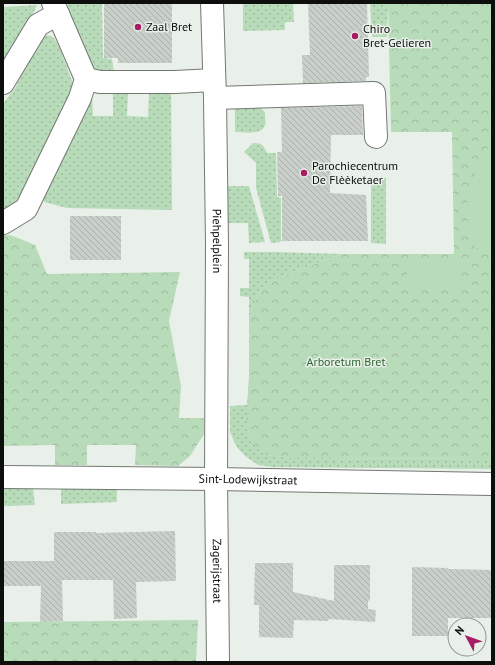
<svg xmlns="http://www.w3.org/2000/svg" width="495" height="665" viewBox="0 0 495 665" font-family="'PT Sans',sans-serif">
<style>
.grass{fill:url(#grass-dots)}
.forest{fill:url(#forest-crowns)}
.green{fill:#b8dbb9}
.building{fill:url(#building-back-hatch)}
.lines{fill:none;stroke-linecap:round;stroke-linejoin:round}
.minor-casing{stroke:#737873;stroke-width:24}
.minor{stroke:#fff;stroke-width:22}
.poi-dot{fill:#a71e64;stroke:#e9f0e9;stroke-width:1.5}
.labels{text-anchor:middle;stroke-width:3;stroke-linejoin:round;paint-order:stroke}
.poi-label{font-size:12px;fill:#0d0f0d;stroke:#e9f0e9;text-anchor:start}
.street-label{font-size:12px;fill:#0d0f0d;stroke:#e9f0e9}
.park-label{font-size:12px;fill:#2b6631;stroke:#e9f0e9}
</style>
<defs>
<pattern id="grass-dots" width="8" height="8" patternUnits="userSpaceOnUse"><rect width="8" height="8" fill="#b8dbb9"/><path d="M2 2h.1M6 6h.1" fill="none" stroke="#9dbb9e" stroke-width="1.8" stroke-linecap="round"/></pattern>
<pattern id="forest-crowns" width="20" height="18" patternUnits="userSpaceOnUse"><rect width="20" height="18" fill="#b8dbb9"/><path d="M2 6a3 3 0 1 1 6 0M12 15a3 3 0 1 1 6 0" fill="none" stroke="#9dbb9e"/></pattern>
<pattern id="building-back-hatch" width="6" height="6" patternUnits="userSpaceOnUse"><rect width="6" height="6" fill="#c8cec8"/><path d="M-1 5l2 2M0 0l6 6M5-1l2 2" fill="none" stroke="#abb0ab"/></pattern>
</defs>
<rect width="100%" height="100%" fill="#e9f0e9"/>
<path class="grass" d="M67 3H102L103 58 112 59 114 72C108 72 99 73 95 70 84 64 72 16 67 3Z
M243 3H293L294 22H285V30L243 31Z
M370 3H388L387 37H372Z
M37 5 29 22 3 65V7Z
M47 35 53 37 59 46 75 89 31 182 12 211 3 213V104L15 88 39 41Z
M171 92 172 210 67 208 44 202 43 194 92 93 93 116H113V93H128L127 116 148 117 149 93Z
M235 107 259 108 265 112C265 116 266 122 265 125 262 136 243 132 235 132Z
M253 143C263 143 263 145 267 153H276L277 197 281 198V242L271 243 256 188V163L244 152Z
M386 178V244L371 243V179Z
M227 186H249L265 242 249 243 248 223H228Z
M244 252H274L341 254 278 278 261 289 249 317V297L240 296V288H249V259H244Z
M247 405V427L252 442 267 455 292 458 492 459V469L273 467 258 465 245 456 236 446 230 432V406Z
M3 488H33L35 505 3 506Z
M61 488 117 489V502L61 504Z"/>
<path class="forest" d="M388 3H492V459L292 458 267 455 252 442 247 427V405L249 377V317L261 289 278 278 341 254H454L452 132H391Z
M3 234 13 236 35 245 47 274 180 272 169 321 181 386 179 418H204V434L190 456 178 466 135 465 136 445H87V465H55V445L3 446Z
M198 620 196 662H3V622Z"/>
<path class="green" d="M492 139V256L468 243 467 190Z
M459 260 458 287H407V262Z"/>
<path class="building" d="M104 3H172V63H118V58H104Z
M308 3H367L369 77H366V81L303 83 302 55H310Z
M362 106 363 135H331L330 193 366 195 368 241H282V196H278L277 152H282L281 108Z
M70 216H121V260H70Z
M175 531 176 581 136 582 137 618 114 619 113 580H62L63 621 40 622 41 586H3V561H54V532H96V533Z
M255 563H293V592L334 601V565H370V600L368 601V609L376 610 375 622 329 619 328 621 294 620 293 638 259 637V605H254Z
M412 567 448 568V569L492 570V618H448V636H412Z"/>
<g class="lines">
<g class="minor-casing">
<g id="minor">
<path id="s1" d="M212 3 215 98 217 243 216 479 218 662"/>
<path d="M86 79 100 82H175L214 80"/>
<path d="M3 83 38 25 58 14 53 3"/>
<path d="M215 98 374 93 376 137"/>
<path d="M3 223 26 209 80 98 86 79 58 14"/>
<path id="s2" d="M3 477 216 479 492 484"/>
</g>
</g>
<use href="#minor" class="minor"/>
</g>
<g class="poi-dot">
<circle cx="138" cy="27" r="4"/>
<circle cx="355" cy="36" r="4"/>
<circle cx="304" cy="173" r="4"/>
</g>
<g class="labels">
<g class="poi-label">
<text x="146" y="31">Zaal Bret</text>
<text x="363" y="33">Chiro<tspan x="363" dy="14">Bret-Gelieren</tspan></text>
<text x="312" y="170">Parochiecentrum<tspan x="312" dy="14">De Flèèketaer</tspan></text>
</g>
<g class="street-label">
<text dy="4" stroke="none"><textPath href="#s1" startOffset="238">Piehpelplein</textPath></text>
<text dy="4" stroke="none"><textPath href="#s2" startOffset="245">Sint-Lodewijkstraat</textPath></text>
<text dy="4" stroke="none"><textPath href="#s1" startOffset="568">Zagerijstraat</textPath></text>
</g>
<g class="park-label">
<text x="346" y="366">Arboretum Bret</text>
</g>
</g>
<rect width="495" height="665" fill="none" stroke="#0d0f0d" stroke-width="8"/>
<g transform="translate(467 637) rotate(311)"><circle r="19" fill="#e9f0e9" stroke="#919691"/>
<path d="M0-3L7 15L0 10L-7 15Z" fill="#a71e64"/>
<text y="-6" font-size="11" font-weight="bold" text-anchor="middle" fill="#0d0f0d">N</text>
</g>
</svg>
